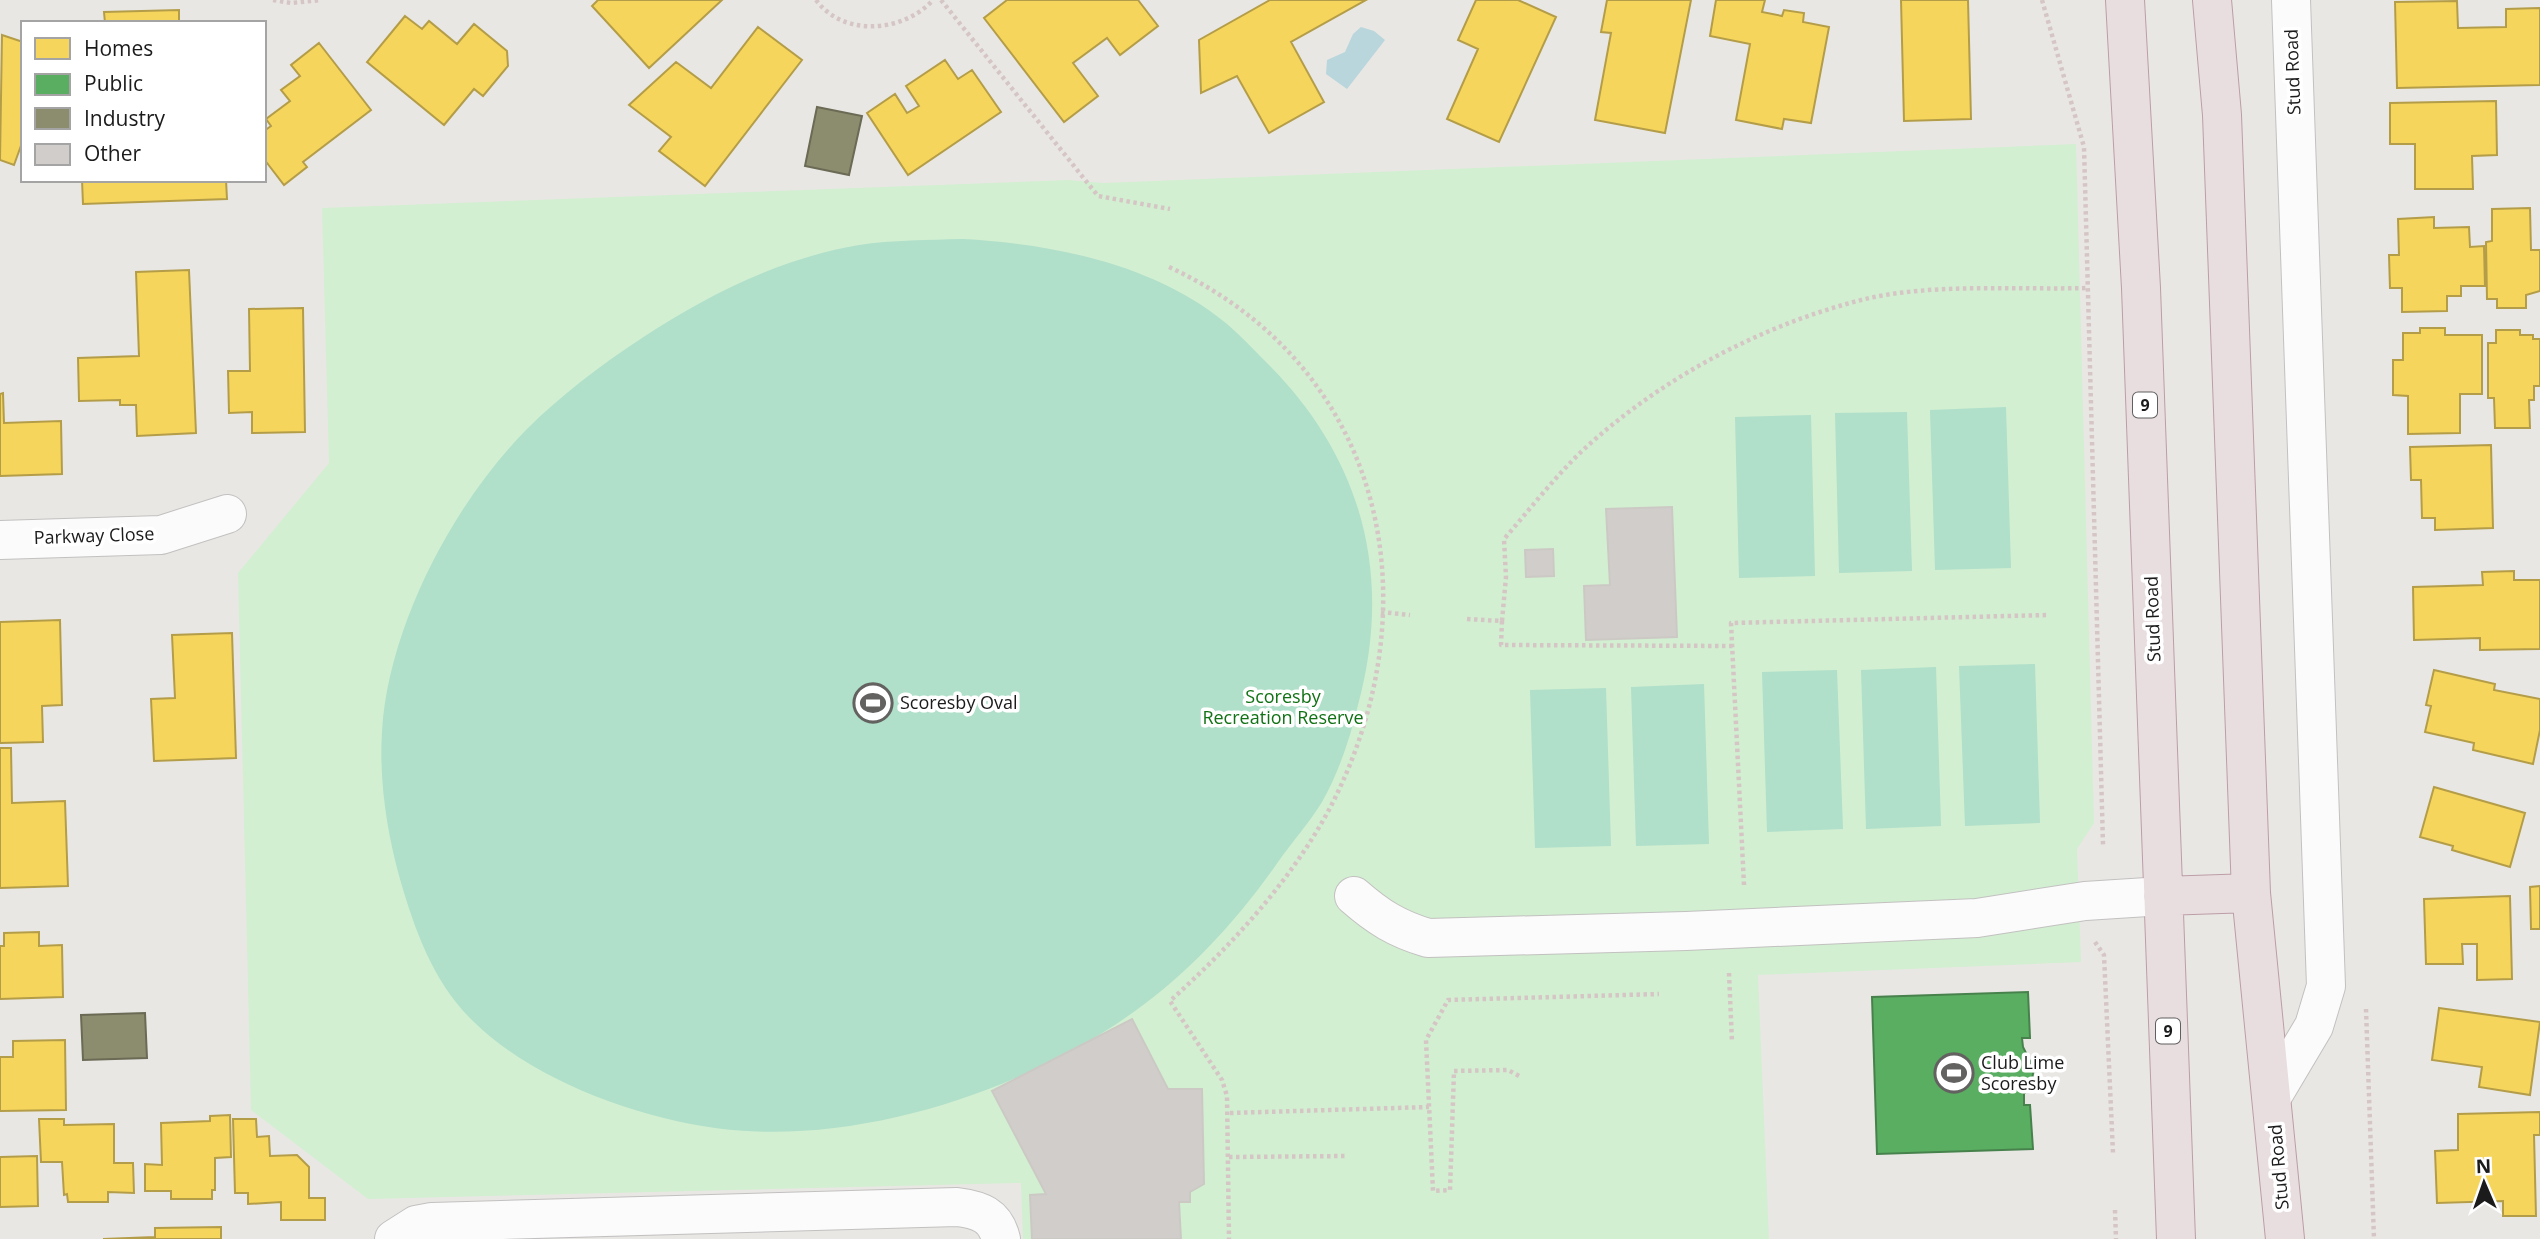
<svg xmlns="http://www.w3.org/2000/svg" width="2540" height="1239" viewBox="0 0 2540 1239" font-family="'Open Sans',sans-serif">
<style>
.park{fill:#d2efd1}
.pitch{fill:#b0dfca}
.water{fill:#b8d6dc}
.homes{fill:#f6d55c;stroke:#b49d48;stroke-width:2}
.public{fill:#5aae61;stroke:#47824c;stroke-width:2}
.industry{fill:#8c8c6e;stroke:#6a6a55;stroke-width:2}
.building{fill:#d0cdcb;stroke:#ccc9c5;stroke-width:2}
.lines{fill:none;stroke-linecap:round;stroke-linejoin:round}
.minor-casing{stroke:#c2c1c0;stroke-width:40}
.highway-casing{stroke:#bc9da7;stroke-width:40}
.path{stroke:#d5c6c5;stroke-width:4.5;stroke-dasharray:3.5 3.5;stroke-linecap:butt}
.minor{stroke:#fcfbfb;stroke-width:38}
.highway{stroke:#e8dedf;stroke-width:38}
.labels{text-anchor:middle;stroke-width:7;stroke-linejoin:round;paint-order:stroke}
.shield{fill:#fff;stroke:#5f5f5f;stroke-width:2}
.shield-label{font-size:16px;font-weight:bold;fill:#1b1b1b}
.street-label{font-size:18px;fill:#1b1b1b;stroke:#fff}
.park-label{font-size:18px;fill:#117215;stroke:#fff}
.poi-label{font-size:18px;fill:#1b1b1b;stroke:#fff;text-anchor:start}
</style>
<rect width="100%" height="100%" fill="#e9e7e4"/>
<path class="park" d="M2076 144 2094 823 2077 849 2081 962 1758 975 1769 1239H1023L1021 1183 368 1199 251 1110 238 573 329 463 322 208 1068 180 1104 183Z"/>
<path class="pitch" d="M963 239C1053 244 1155 264 1227 324 1241 336 1255 351 1269 365 1363 460 1393 576 1358 705 1350 738 1339 772 1322 802 1309 823 1292 842 1278 862 1239 918 1191 971 1135 1011 1023 1092 854 1147 715 1128 635 1117 533 1080 474 1022 434 984 415 931 400 879 387 833 379 781 382 732 388 627 453 504 526 430 561 395 601 365 642 338 707 295 781 258 859 245 893 240 928 240 963 239Z
M2006 407 2011 568 1935 570 1930 410Z
M1907 412 1912 571 1839 573 1835 413Z
M1811 415 1815 576 1739 578 1735 417Z
M2035 664 2040 823 1965 826 1959 666Z
M1936 667 1941 826 1866 829 1861 670Z
M1837 670 1843 829 1767 832 1762 672Z
M1704 684 1709 844 1636 846 1631 687Z
M1606 688 1611 846 1535 848 1530 690Z"/>
<path class="water" d="M1361 27 1374 31 1385 40 1347 89 1326 74 1327 60 1345 52 1353 34Z"/>
<path class="homes" d="M598 0H722L649 68 592 6Z
M1007 0H1138L1158 26 1120 55 1107 38 1073 63 1098 96 1064 122 984 18Z
M1270 0H1366L1291 42 1324 102 1269 133 1237 76 1201 93 1199 40Z
M1476 0H1518L1556 17 1499 142 1447 119 1478 49 1458 40Z
M1607 0H1691L1665 133 1595 120 1611 33 1601 32Z
M1716 0H1765L1762 12 1782 16 1784 10 1804 13 1803 22 1829 27 1811 123 1784 119 1782 129 1736 120 1750 44 1710 36Z
M1901 0H1968L1971 119 1904 121Z
M2457 1 2458 28 2506 27V9L2540 8V85L2397 88 2395 2Z
M179 10V23H105L104 12Z
M405 16 422 29 429 21 457 44 474 24 507 51 508 66 483 96 474 89 444 125 367 62Z
M758 27 802 60 705 186 659 151 671 137 629 105 676 62 711 88Z
M2 35 23 42V140L14 165 0 160Z
M319 43 371 110 303 162 307 167 284 185 264 159V131L271 126 266 119 290 101 281 90 300 76 291 65Z
M945 60 958 79 972 70 1001 112 908 175 867 113 895 94 907 113 919 106 906 86Z
M2496 101 2497 155 2472 156 2473 189H2415V144H2390V103Z
M82 180H226L227 199 83 204Z
M2530 208 2531 250H2540V291L2526 295V308H2497V299H2487L2486 242 2492 241V209Z
M2434 217V228L2469 227 2470 247 2484 246 2485 286H2461V296H2447V311L2402 312V288H2390L2389 255H2399L2398 219Z
M189 270 196 433 137 436 136 405H120V400L79 401 78 358 139 356 136 272Z
M303 308 305 432 252 433V412L229 413 228 371H250L249 309Z
M2420 328H2445V335H2482V394H2460V433L2408 434V396L2393 395V360H2403V333H2420Z
M2496 330H2520V335H2533V339H2540V386H2534V400H2529L2530 428H2495L2494 398H2488V343H2496Z
M3 393 4 423 61 421 62 474 0 476V394Z
M2491 445 2493 528 2435 530V518H2422L2421 480H2411L2410 447Z
M2514 571V580H2540V649L2480 650V638L2414 640 2413 587 2483 585 2482 572Z
M60 620 62 705 42 706 43 742 0 743V622Z
M232 633 236 758 154 761 151 699 175 698 172 635Z
M2434 670 2495 684 2494 690 2540 699V730L2533 764 2473 750 2474 743 2425 732 2431 706 2426 705Z
M0 748H11L12 803 65 801 68 886 0 888Z
M2434 787 2525 813 2510 867 2452 850 2453 846 2420 837Z
M2540 886V929H2531L2530 887Z
M2510 896 2512 979 2477 980V944H2462L2463 964H2426L2424 899Z
M39 932V946L62 945 63 997 0 999V946H4V933Z
M2439 1008 2540 1022 2530 1095 2479 1087 2482 1067 2432 1060Z
M65 1040 66 1110 0 1111V1057H13V1041Z
M2540 1112V1135H2534L2536 1216H2503V1201L2437 1203 2435 1151 2458 1150V1114Z
M230 1115 231 1157 215 1158V1190H212V1199H171V1191H145V1164L162 1165 161 1123 210 1121V1116Z
M39 1119H64V1125L114 1124V1163H133L134 1193 108 1192V1202H68L67 1194 64 1195 62 1162H41Z
M233 1119H256L257 1137 269 1136 270 1156 297 1155 309 1167V1198H325V1220H281V1202L248 1204V1193H235Z
M37 1156 38 1206 0 1207V1157Z
M221 1227V1239H103L155 1237V1228Z"/>
<path class="public" d="M2028 992 2030 1038H2022L2023 1047 2034 1069 2031 1084 2024 1094V1105H2030L2033 1149 1877 1154 1872 997Z"/>
<path class="industry" d="M817 107 862 116 849 175 805 166Z
M145 1013 147 1058 83 1060 81 1015Z"/>
<path class="building" d="M1672 507 1677 637 1586 640 1584 586 1610 585 1606 509Z
M1553 549 1554 576 1526 577 1525 550Z
M1132 1019 1168 1089H1202L1204 1184 1190 1192V1202H1179L1181 1239H1032L1030 1195 1046 1194 992 1091Z"/>
<g class="lines">
<g class="minor-casing">
<path id="minor" d="M0 540 161 535 227 514
M1354 896C1378 917 1397 929 1428 938L1686 931 1977 918 2085 901 2163 896
M2273 1095 2314 1026 2326 986 2291 0
M394 1239 416 1225 432 1222 957 1207C980 1210 995 1215 1001 1239"/>
</g>
<g class="highway-casing">
<path id="highway" d="M2125 0 2141 288 2176 1239
M2212 0 2222 115 2251 893 2285 1239
M2163 896 2251 893"/>
</g>
<path class="path" d="M273 0 291 3 321 0
M816 0C844 38 904 32 933 0
M941 0 1098 196 1170 209
M2042 0 2084 147 2103 845
M1169 267C1385 367 1435 603 1331 806 1292 880 1232 945 1170 1001L1222 1080 1227 1096 1229 1239
M1381 612 1410 615
M1467 619 1502 621 1506 577 1504 539C1530 509 1554 478 1582 451 1661 378 1761 325 1865 299 1934 283 2017 290 2088 288
M1502 621 1501 645 1733 646
M1744 885 1731 623 2048 615
M2095 942 2104 955 2113 1153
M1729 973 1732 1042
M2366 1009 2374 1239
M1519 1076 1508 1070 1454 1071 1450 1190 1433 1191 1426 1040 1448 1000 1659 994
M1230 1113 1429 1107
M1229 1157 1346 1156
M2115 1210 2116 1239"/>
<use href="#minor" class="minor"/>
<use href="#highway" class="highway"/>
</g>
<defs>
<g id="stadium-ring" transform="scale(2.0125)"><circle r="9.5" fill="#fff" stroke="#636261" stroke-width="1.5"/><path d="M0-5a6.5 5 0 1 0 0 10a6.5 5 0 1 0 0-10ZM-3.5-1.8h7v3.6h-7Z" fill="#636261"/></g>
</defs>
<g fill-rule="evenodd">
<use href="#stadium-ring" x="873" y="703"/>
<use href="#stadium-ring" x="1954" y="1073"/>
</g>
<g class="labels">
<g class="shield">
<rect x="2133" y="392.5" width="24" height="25" rx="5"/>
<rect x="2156" y="1018.5" width="24" height="25" rx="5"/>
</g>
<g class="shield-label">
<text x="2145" y="411">9</text>
<text x="2168" y="1037">9</text>
</g>
<g class="street-label">
<text transform="translate(2293 72) rotate(-92)" y="6">Stud Road</text>
<text transform="translate(94 536) rotate(-2)" y="6">Parkway Close</text>
<text transform="translate(2153 619) rotate(-92)" y="6">Stud Road</text>
<text transform="translate(2279 1167) rotate(-95)" y="6">Stud Road</text>
</g>
<g class="park-label">
<text x="1283" y="703">Scoresby<tspan x="1283" dy="21">Recreation Reserve</tspan></text>
</g>
<g class="poi-label">
<text x="900" y="709">Scoresby Oval</text>
<text x="1981" y="1069">Club Lime<tspan x="1981" dy="21">Scoresby</tspan></text>
</g>
</g>
<rect x="21" y="21" width="245" height="161" fill="#ffffff" stroke="#a4a4a4" stroke-width="2"/>
<rect x="35" y="38" width="35" height="21" fill="#f6d55c" stroke="#a4a4a4" stroke-width="2"/>
<text x="84" y="56" font-size="21" fill="#1b1b1b">Homes</text>
<rect x="35" y="74" width="35" height="21" fill="#5aae61" stroke="#a4a4a4" stroke-width="2"/>
<text x="84" y="91" font-size="21" fill="#1b1b1b">Public</text>
<rect x="35" y="108" width="35" height="21" fill="#8c8c6e" stroke="#a4a4a4" stroke-width="2"/>
<text x="84" y="126" font-size="21" fill="#1b1b1b">Industry</text>
<rect x="35" y="144" width="35" height="21" fill="#d0cdcb" stroke="#a4a4a4" stroke-width="2"/>
<text x="84" y="161" font-size="21" fill="#1b1b1b">Other</text>
<g transform="translate(2484 1183) rotate(358)" stroke="#ffffff" stroke-width="5" paint-order="stroke">
<path d="M0-5L12 26L0 18L-12 26Z" fill="#1b1b1b"/>
<text y="-10" font-size="19" font-weight="bold" text-anchor="middle" fill="#1b1b1b">N</text>
</g>
</svg>
